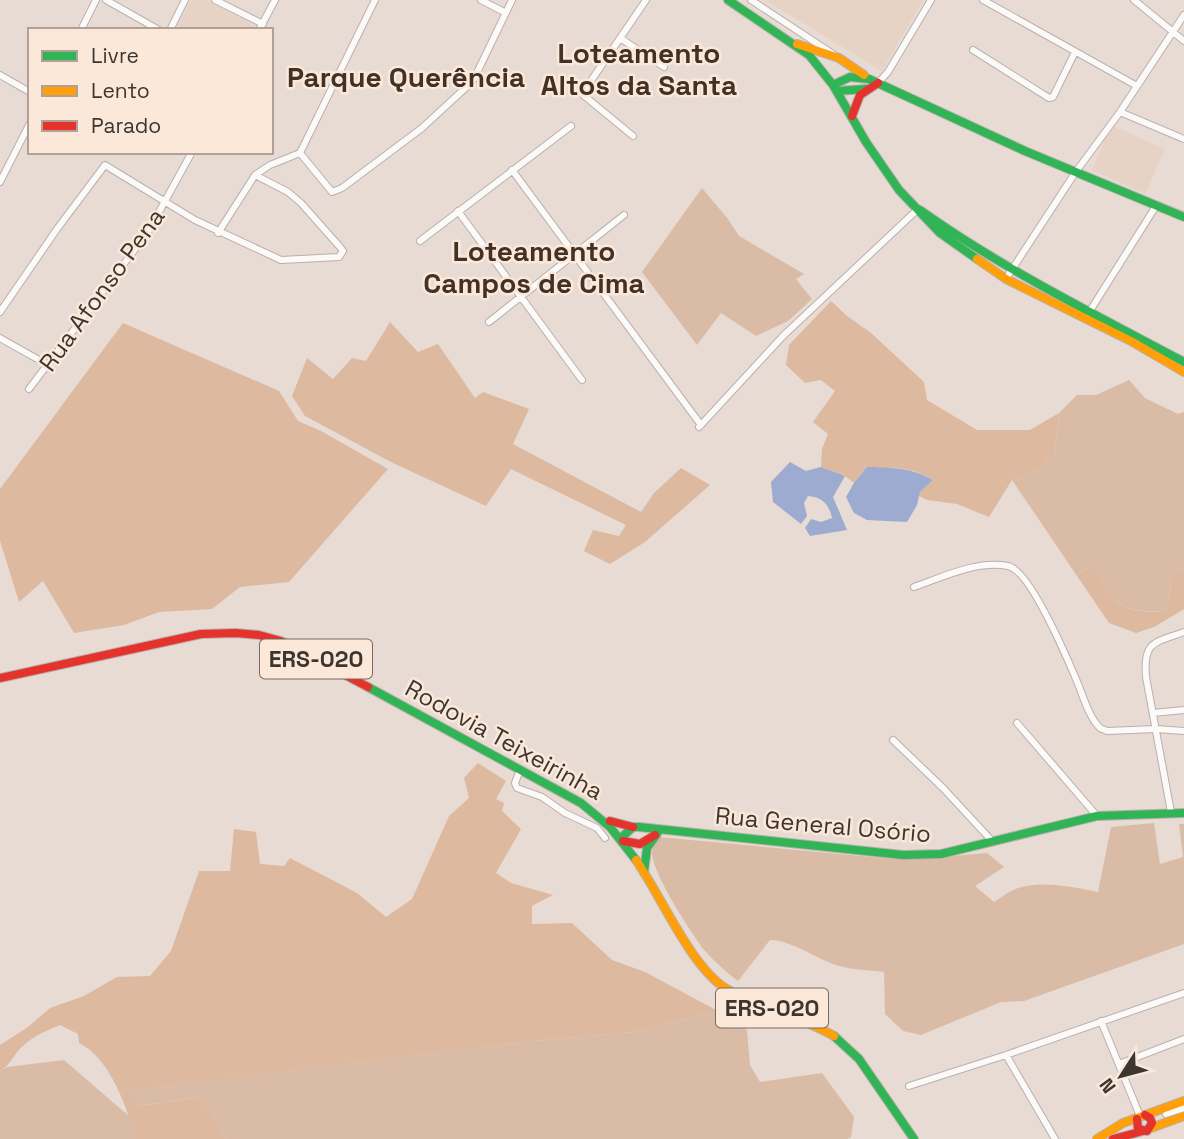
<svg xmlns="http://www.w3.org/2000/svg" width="1184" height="1139" viewBox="0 0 1184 1139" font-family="'Space Grotesk',sans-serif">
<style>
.built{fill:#e7d3c5}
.green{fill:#dabca6}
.forest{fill:#ddb9a0}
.water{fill:#9cabcf}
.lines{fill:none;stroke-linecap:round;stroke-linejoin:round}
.street-casing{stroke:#b9b1ab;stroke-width:8}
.fast-casing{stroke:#b9b1ab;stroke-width:10}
.slow-casing{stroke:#b9b1ab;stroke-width:10}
.jam-casing{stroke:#b9b1ab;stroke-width:10}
.street{stroke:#fbfaf9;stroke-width:6}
.fast{stroke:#30b455;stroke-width:8}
.slow{stroke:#ff9f0a;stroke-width:8}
.jam{stroke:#e5322d;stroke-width:8}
.labels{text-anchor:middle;stroke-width:5;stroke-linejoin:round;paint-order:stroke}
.shield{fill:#fce8d9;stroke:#766b63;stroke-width:2}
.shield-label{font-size:23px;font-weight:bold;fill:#3d3530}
.street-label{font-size:24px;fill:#3d3530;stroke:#fce8d9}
.quarter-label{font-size:28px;font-weight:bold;fill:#413126;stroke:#fce8d9}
</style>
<rect width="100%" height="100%" fill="#e7dbd4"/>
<path class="built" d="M191 0H207L256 27 255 30H184L177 26Z
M765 0H923L882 71Z
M1111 125 1165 149 1145 194 1092 170Z"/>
<path class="green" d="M702 188 728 219 739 236 804 274 796 279 812 299 788 321 756 336 721 313 697 345 642 272Z
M1129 380 1145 398 1178 414 1184 412V567L1171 577 1170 594 1165 611C1118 613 1113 605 1094 564L1077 576 1012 480 1039 469 1055 453 1059 413 1077 395H1096Z
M1154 823 1160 864 1183 857 1179 824H1184V944L1024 1001 1001 1002 921 1035 903 1031 885 1014 884 972C868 970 849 970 833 964 814 957 790 940 770 940L738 981C726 972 716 963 706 952 692 935 651 871 652 852 653 846 656 842 659 837L904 860 987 853 1004 867 975 886 994 902C1000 898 1007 893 1013 890 1038 879 1073 887 1098 892L1111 827Z
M722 1010 747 1030 750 1065 760 1082 822 1073 854 1117 851 1137 848 1139H226L202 1097 137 1106 127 1091 524 1042 633 1032Z
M64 1060 130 1117 135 1139H0V1071L7 1067Z"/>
<path class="forest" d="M831 301 847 316 871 333 924 382 927 400 977 430H1030L1059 413 1055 453 1039 469 1012 480 989 517 957 504 927 500 919 496 920 492 933 480C915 467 889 467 867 467L854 483 845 476 821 467 822 449 828 434 813 422 835 391 821 380 805 383 786 365 789 345Z
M390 322 418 352 438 344 475 398 483 392 529 409 513 444 641 512 654 493 681 468 710 485 645 542 610 564 584 551 593 530 619 536 626 525 511 469 486 506 393 463 305 416 292 396 307 358 333 379 352 358 366 361Z
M123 323 279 391 298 421 321 431 388 469 289 582 240 587 212 609 159 612 124 625 74 633 43 581 19 602 0 541V489Z
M1094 564C1113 604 1118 614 1165 611L1170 594 1171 577 1184 567V609L1154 627 1136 633 1109 623 1077 576Z
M478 763 506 781 496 799 504 803 502 811 521 829 496 873 511 883 553 895 532 906V924L572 923 612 960 645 972 718 1011 633 1032 524 1042 128 1091 138 1106 202 1097 226 1139H135C128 1108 109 1057 79 1043L78 1034 60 1025C47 1030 34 1036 24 1045 14 1053 11 1065 0 1071V1045L28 1027 50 1008 84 996 117 977 150 976 171 951 199 871H230L234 829 256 832 260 864 284 866 290 858 357 893 386 917 412 899 449 816 469 798 464 778Z"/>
<path class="water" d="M790 462 806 471 821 467 845 476 833 497 847 530 810 536 805 528 811 519 821 522 832 518C829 504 822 497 808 496L804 503 807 516 801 524 773 502 771 482Z
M867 467C889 467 914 468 933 480L920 492 917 505 907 522 867 520 854 513 846 497 854 483Z"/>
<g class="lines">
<g class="street-casing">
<path id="street" d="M106 0 159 30
M215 0 263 24
M481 0 506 13
M751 0 833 54
M983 0 1137 86
M1134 0 1184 41
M81 30 96 0
M170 30 185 0
M259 30 275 0
M620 38 664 67
M973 50 1049 98 1053 97 1075 52
M0 75 30 92
M878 83 888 72 931 0
M1120 112 1184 139
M633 136 582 94 646 0
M300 153 332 192 342 188 422 128 473 81 512 0
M300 153 375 0
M512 170 701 425
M0 182 30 123
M458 211 582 380
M218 233 255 175 270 165 300 153
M420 241 571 126
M1009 274 1075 173 1120 112 1184 15
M0 312 57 229 105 165 195 220 281 260 339 257 343 251 340 247 301 203 288 192 255 175
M1088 314 1156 206
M489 322 624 215
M0 338 48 365
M29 389 148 232 192 152
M699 427 783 336 918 209
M914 587C943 577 977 560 1008 566 1030 570 1067 658 1076 679 1083 695 1088 716 1100 728L1107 731 1156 729 1184 731
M1153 713 1184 710
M1017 723 1097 816
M893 740 943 788 993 842
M520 770 515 783 517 788 542 797 565 813 597 828 605 838
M1171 812 1146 677C1143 641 1154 643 1184 632
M1101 1021 1140 1116
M1006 1055 1055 1139
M1119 1064 1184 1039
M909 1086 1006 1055 1184 993
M1166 1114 1184 1108"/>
</g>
<g class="fast-casing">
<path id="fast" d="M728 0 809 55 833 85 866 142 899 190 940 233 977 259
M833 85 850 77 869 79 1025 151 1184 217
M837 91 866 89
M920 210C1003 269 1094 314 1184 362
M368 687 581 803 610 827 636 860
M621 838 633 827H639L903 855 941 854 1097 816 1184 813
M644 872 647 848 657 834
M834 1036 859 1059 914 1139"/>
</g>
<g class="slow-casing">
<path id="slow" d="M797 44 839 58 864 75
M977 259 1006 279 1131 341 1184 372
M636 860C661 896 690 965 725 988 759 1009 800 1016 834 1036
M1151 1128 1184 1116
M1097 1139 1123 1123 1184 1101"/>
</g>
<g class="jam-casing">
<path id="jam" d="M852 116 860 95 878 83
M0 678 201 634 236 633 259 635 281 641 368 687
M610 821 633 827
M623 841 640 844 655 835
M1137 1119 1138 1129 1147 1131 1152 1123 1150 1118 1145 1115
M1113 1139 1143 1131"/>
</g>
<use href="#street" class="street"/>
<use href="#fast" class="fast"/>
<use href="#slow" class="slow"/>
<use href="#jam" class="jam"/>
</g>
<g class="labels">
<g class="shield">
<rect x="260" y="639.5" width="112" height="39" rx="5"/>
<rect x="716" y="988.5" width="112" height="39" rx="5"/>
</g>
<g class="shield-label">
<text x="316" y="667">ERS-020</text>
<text x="772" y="1016">ERS-020</text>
</g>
<g class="street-label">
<text transform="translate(102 290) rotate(-54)" y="8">Rua Afonso Pena</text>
<text transform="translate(504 740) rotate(29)" y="8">Rodovia Teixeirinha</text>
<text transform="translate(823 825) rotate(5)" y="8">Rua General Osório</text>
</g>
<g class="quarter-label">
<text x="639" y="63">Loteamento<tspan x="639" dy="32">Altos da Santa</tspan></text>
<text x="406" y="87">Parque Querência</text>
<text x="534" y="261">Loteamento<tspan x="534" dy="32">Campos de Cima</tspan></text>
</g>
</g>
<rect x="28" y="28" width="245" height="126" fill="#fce8d9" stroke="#b0a095" stroke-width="2"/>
<rect x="42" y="51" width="35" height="10" fill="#30b455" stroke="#b0a095" stroke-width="2"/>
<text x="91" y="63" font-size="21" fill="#3d3530">Livre</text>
<rect x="42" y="86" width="35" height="10" fill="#ff9f0a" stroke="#b0a095" stroke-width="2"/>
<text x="91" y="98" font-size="21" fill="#3d3530">Lento</text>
<rect x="42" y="121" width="35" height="10" fill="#e5322d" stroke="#b0a095" stroke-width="2"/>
<text x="91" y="133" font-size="21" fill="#3d3530">Parado</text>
<g transform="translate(1121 1076) rotate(234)" stroke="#fce8d9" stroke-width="5" paint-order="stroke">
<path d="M0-5L12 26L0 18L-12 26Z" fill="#3d3530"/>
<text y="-10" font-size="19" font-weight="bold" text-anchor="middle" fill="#3d3530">N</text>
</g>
</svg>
